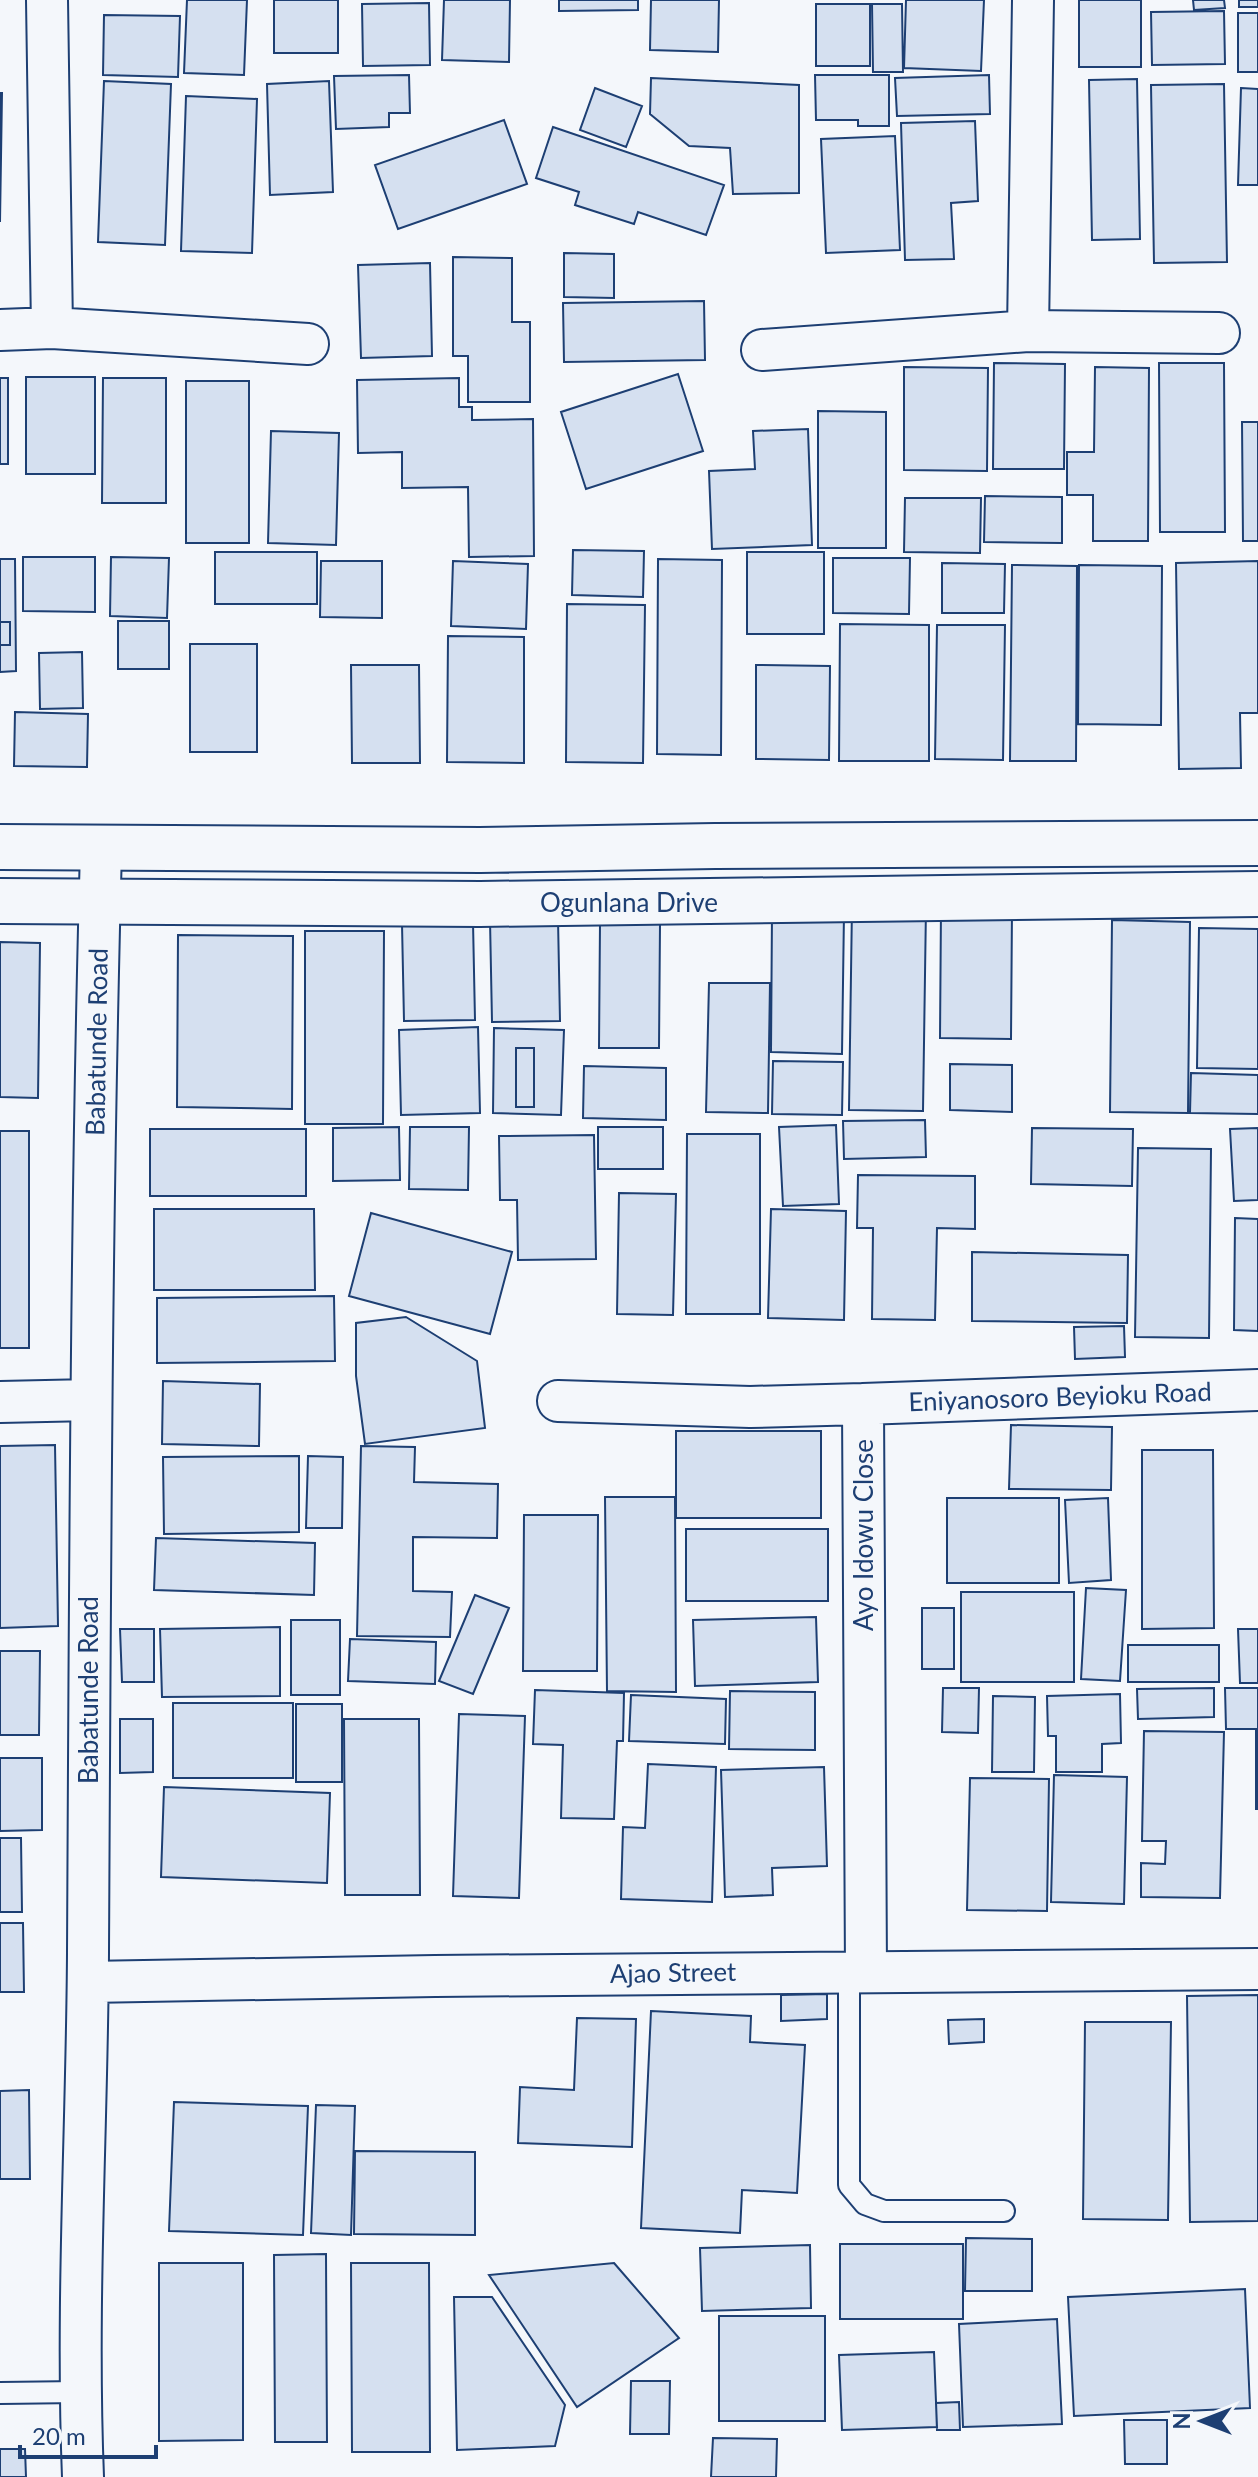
<svg xmlns="http://www.w3.org/2000/svg" width="1258" height="2477" viewBox="0 0 1258 2477" font-family="Lato,sans-serif">
<style>
.building{fill:#d5e0f0;stroke:#1d3f73;stroke-width:2;fill-rule:evenodd}
.lines{fill:none;stroke-linecap:round;stroke-linejoin:round}
.lane-casing{stroke:#1d3f73;stroke-width:24}
.street-casing{stroke:#1d3f73;stroke-width:44}
.secondary-casing{stroke:#1d3f73;stroke-width:48}
.lane{stroke:#f4f7fb;stroke-width:20}
.street{stroke:#f4f7fb;stroke-width:40}
.secondary{stroke:#f4f7fb;stroke-width:44}
.labels{text-anchor:middle;stroke-width:6;stroke-linejoin:round;paint-order:stroke}
.street-label{font-size:26px;fill:#1d3f73;stroke:#f4f7fb}
</style>
<rect width="100%" height="100%" fill="#f4f7fb"/>
<path class="building" d="M187 0H247L244 75 184 73Z
M274 0H338V53H274Z
M444 0H510L509 62 442 60Z
M559 0H638V10L559 11Z
M651 0H719L718 52 650 50Z
M906 0H984L981 71 904 68Z
M1079 0H1141V67H1079Z
M1193 0H1224L1225 8 1194 10Z
M1239 0H1258V7H1239Z
M429 3 430 65 363 66 362 4Z
M816 4H870V66H816Z
M872 4H902L903 72H873Z
M1224 11 1225 64 1152 65 1151 12Z
M1238 13H1258V72H1238Z
M104 15 180 16 178 77 103 75Z
M409 75 410 113H389V127L336 129 334 76Z
M815 75H889V126H858V120H816Z
M989 75 990 114 897 116 895 78Z
M651 78 799 85V193L733 194 730 148 689 146 650 114Z
M1137 79 1140 239 1092 240 1089 80Z
M104 81 171 84 165 245 98 242Z
M329 81 333 192 270 195 267 84Z
M1224 84 1227 262 1154 263 1151 85Z
M595 88 642 106 626 147 580 130Z
M1241 88 1258 89V185H1238Z
M0 93H2L0 222Z
M186 96 257 99 252 253 181 251Z
M504 120 527 184 398 229 375 165Z
M975 121 978 201 951 203 954 259 905 260 901 123Z
M553 127 724 185 706 235 638 212 634 224 575 205 579 192 536 178Z
M895 136 900 250 826 253 821 139Z
M564 253 614 254V298L564 297Z
M453 257 512 258V322H530V402H468V356H453Z
M430 263 432 356 361 358 358 265Z
M704 301 705 360 564 362 563 303Z
M994 363 1065 364 1064 469H993Z
M1159 363H1224L1225 532H1160Z
M904 367 988 368 987 471 904 470Z
M1095 367 1149 368 1148 541H1093V495H1067V452H1094Z
M678 374 703 451 586 489 561 412Z
M26 377H95V474H26Z
M0 378H8V464H0Z
M103 378H166V503H102Z
M459 378V407H472V420L533 419 534 556 469 557 468 487 402 488V452L358 453 357 380Z
M186 381H249V543H186Z
M818 411 886 412V548H818Z
M1242 422H1258V541H1243Z
M808 429 812 545 712 549 709 471 755 469 753 431Z
M271 431 339 433 336 545 268 543Z
M985 496 1062 497V543L984 542Z
M905 498H981L980 553 904 552Z
M573 550 644 551 643 597 572 595Z
M215 552H317V604H215Z
M747 552H824V634H747Z
M23 557H95V612L23 611Z
M111 557 169 558 167 618 110 616Z
M833 558H910L909 614 833 613Z
M0 559H15L16 671 0 672V645H10V622H0Z
M658 559 722 560 721 755 657 754Z
M321 561H382V618L320 617Z
M453 561 528 564 526 629 451 626Z
M1258 561V713H1240L1241 768 1179 769 1176 563Z
M942 563 1005 564 1004 613H942Z
M1012 565 1077 566 1076 761H1010Z
M1079 565 1162 566 1161 725 1078 724Z
M567 604 645 605 643 763 566 762Z
M118 621H169V669H118Z
M0 622H10V645H0Z
M840 624 929 625V761H839Z
M937 625H1005L1003 760 935 759Z
M448 636 524 637V763L447 762Z
M190 644H257V752H190Z
M82 652 83 708 40 709 39 653Z
M351 665H419L420 763H352Z
M756 665 830 666 829 760 756 759Z
M15 712 88 714 87 767 14 766Z
M852 906 926 907 923 1111 849 1110Z
M941 907 1012 909 1011 1039 940 1038Z
M772 912 844 913 842 1054 771 1052Z
M558 919 560 1021 492 1022 490 920Z
M1112 920 1190 922 1188 1113 1110 1112Z
M473 922 475 1020 404 1021 402 924Z
M600 923 660 924 659 1048H599Z
M1199 928 1258 929V1069L1197 1068Z
M305 931H384L383 1124H305Z
M178 935 293 936 292 1109 177 1107Z
M0 942 40 943 38 1098 0 1097Z
M709 983H770L768 1113 706 1112Z
M478 1027 480 1113 401 1115 399 1030Z
M494 1028 564 1030 561 1115 493 1113ZM516 1048H534V1107H516Z
M516 1048H534V1107H516Z
M773 1061 843 1062 842 1115 772 1114Z
M950 1064 1012 1065V1112L950 1110Z
M584 1066 666 1068V1120L583 1118Z
M1191 1073 1258 1075V1114L1190 1113Z
M925 1120 926 1157 844 1159 843 1121Z
M836 1125 839 1204 783 1206 779 1127Z
M399 1127 400 1180 333 1181V1128Z
M410 1127H469L468 1190 409 1189Z
M598 1127H663V1169H598Z
M1032 1128 1133 1129 1132 1186 1031 1184Z
M1258 1128V1200L1234 1201 1230 1129Z
M150 1129H306V1196H150Z
M0 1131H29V1348H0Z
M687 1134H760V1314H686Z
M594 1135 596 1259 518 1260 517 1200H500L499 1136Z
M1138 1148 1211 1149 1209 1338 1135 1337Z
M858 1175 975 1176V1229L937 1228 935 1320 872 1319 873 1228H857Z
M619 1193 676 1194 673 1315 617 1314Z
M154 1209H314L315 1290H154Z
M771 1209 846 1211 844 1320 768 1318Z
M371 1213 512 1252 490 1334 349 1296Z
M1235 1218 1258 1219V1331L1234 1330Z
M972 1252 1128 1255 1127 1323 972 1321Z
M334 1296 335 1361 157 1363V1298Z
M406 1317 477 1361 485 1428 365 1444 356 1376V1323Z
M1124 1326 1125 1357 1075 1359 1074 1327Z
M163 1381 260 1384 259 1446 162 1444Z
M1011 1425 1112 1427 1111 1490 1009 1489Z
M676 1431H821V1518H676Z
M55 1445 58 1626 0 1628V1446Z
M361 1446 415 1447 414 1482 498 1484 497 1538 413 1537V1591L452 1592 450 1637 357 1636Z
M1142 1450H1213L1214 1628 1142 1629Z
M299 1456V1532L164 1534 163 1457Z
M308 1456 343 1457 342 1528H306Z
M605 1497H675L676 1692 607 1691Z
M947 1498H1059V1583H947Z
M1108 1498 1111 1580 1069 1583 1065 1500Z
M524 1515H598L597 1671H523Z
M686 1529H828V1601H686Z
M156 1538 315 1543 314 1595 154 1590Z
M1086 1588 1126 1590 1120 1681 1081 1679Z
M961 1592H1074V1682H961Z
M475 1595 509 1608 473 1694 439 1681Z
M922 1608H954V1669H922Z
M816 1617 818 1682 695 1686 693 1620Z
M291 1620H340V1695H291Z
M280 1627V1696L162 1697 160 1629Z
M120 1629H154V1682H122Z
M1238 1629H1258V1683H1240Z
M350 1639 436 1642 435 1684 348 1681Z
M1128 1645H1219V1682H1128Z
M0 1651H40L39 1735H0Z
M943 1688H979L978 1733 942 1732Z
M1214 1688V1717L1138 1719 1137 1689Z
M1225 1688H1258V1729H1226Z
M535 1690 624 1693 623 1741H617L614 1819 561 1818 563 1745 533 1744Z
M730 1691 815 1692V1750L729 1749Z
M1120 1694 1121 1743 1102 1744V1772H1056V1736H1048L1047 1696Z
M631 1695 726 1699 725 1744 629 1741Z
M993 1696 1035 1697 1034 1772H992Z
M173 1703H293V1778H173Z
M296 1704H342V1782H296Z
M459 1714 525 1716 519 1898 453 1896Z
M120 1719H153V1772L120 1773Z
M344 1719H419L420 1895H345Z
M1144 1731 1224 1732 1220 1898 1141 1897V1863L1165 1864 1166 1841H1142Z
M1256 1731H1258V1809H1256Z
M0 1758H42V1830L0 1831Z
M648 1764 716 1767 712 1902 621 1899 623 1827 645 1828Z
M824 1767 827 1866 772 1868 773 1895 725 1897 721 1770Z
M1054 1775 1127 1777 1124 1904 1051 1902Z
M970 1778 1049 1779 1047 1911 967 1910Z
M164 1787 330 1793 327 1883 161 1877Z
M0 1838H21L22 1912H0Z
M0 1923H23L24 1992H0Z
M827 1994V2019L781 2021V1995Z
M1258 1995V2221L1190 2222 1187 1996Z
M651 2011 751 2016 750 2042 805 2045 797 2193 742 2190 740 2233 641 2228Z
M577 2018 636 2019 632 2147 518 2143 520 2087 574 2090Z
M984 2019V2042L949 2044 948 2020Z
M1085 2022H1171L1168 2220 1083 2219Z
M29 2090 30 2179H0V2091Z
M174 2102 308 2106 303 2235 169 2231Z
M316 2105 355 2106 351 2235 311 2233Z
M355 2151 475 2152V2235L354 2234Z
M966 2238 1032 2239V2291H965Z
M840 2244H963V2319H840Z
M810 2245 811 2308 702 2311 700 2248Z
M326 2254 327 2442H275L274 2255Z
M159 2263H243V2440L159 2441Z
M351 2263H429L430 2452H352Z
M614 2263 679 2338 577 2407 489 2275Z
M1245 2289 1250 2408 1074 2416 1068 2297Z
M454 2297H492L565 2405 555 2446 457 2450Z
M719 2316H825V2421H719Z
M1057 2319 1062 2424 963 2427 959 2324Z
M934 2352 937 2427 842 2430 839 2355Z
M631 2381H670L669 2434H630Z
M959 2402 960 2430H937L936 2403Z
M1124 2420H1167V2464H1125Z
M713 2438 777 2439 776 2477H711Z
M0 2449H25L26 2477H0Z"/>
<g class="lines">
<g class="lane-casing">
<path id="lane" d="M849 1971V2185L865 2204 884 2211H1004
M0 2393 79 2392"/>
</g>
<g class="street-casing">
<path id="street" d="M47 0 52 328
M0 330 52 328 308 344
M1028 331 1033 0
M762 350 1028 331 1219 333
M558 1401 750 1407 863 1404 866 1972
M0 1402 91 1400
M863 1404 1258 1390
M88 1982 435 1976 1258 1969
M83 2477C76 2303 87 2128 88 1953 90 1585 91 1217 101 849"/>
</g>
<g class="secondary-casing">
<path id="secondary" d="M0 847 480 850 715 846 1258 843
M0 901 480 904 1258 894"/>
</g>
<use href="#lane" class="lane"/>
<use href="#street" class="street"/>
<use href="#secondary" class="secondary"/>
</g>
<g class="labels">
<g class="street-label">
<text x="629" y="912">Ogunlana Drive</text>
<text transform="translate(97 1042) rotate(-89)" y="9">Babatunde Road</text>
<text transform="translate(1060 1397) rotate(-2)" y="9">Eniyanosoro Beyioku Road</text>
<text transform="translate(864 1535) rotate(-90)" y="9">Ayo Idowu Close</text>
<text transform="translate(89 1690) rotate(-90)" y="9">Babatunde Road</text>
<text transform="translate(673 1973) rotate(-1)" y="9">Ajao Street</text>
</g>
</g>
<g transform="translate(1202 2421) rotate(270)" stroke="#f4f7fb" stroke-width="6" paint-order="stroke">
<path d="M0-6L14 30L0 20L-14 30Z" fill="#1d3f73"/>
<text y="-12" font-size="22" font-weight="bold" text-anchor="middle" fill="#1d3f73">N</text>
</g>
<path d="M20 2445v12h136v-12" fill="none" stroke="#1d3f73" stroke-width="4"/>
<text x="32" y="2445" font-size="24" fill="#1d3f73" stroke="#f4f7fb" stroke-width="6" paint-order="stroke">20 m</text>
</svg>
